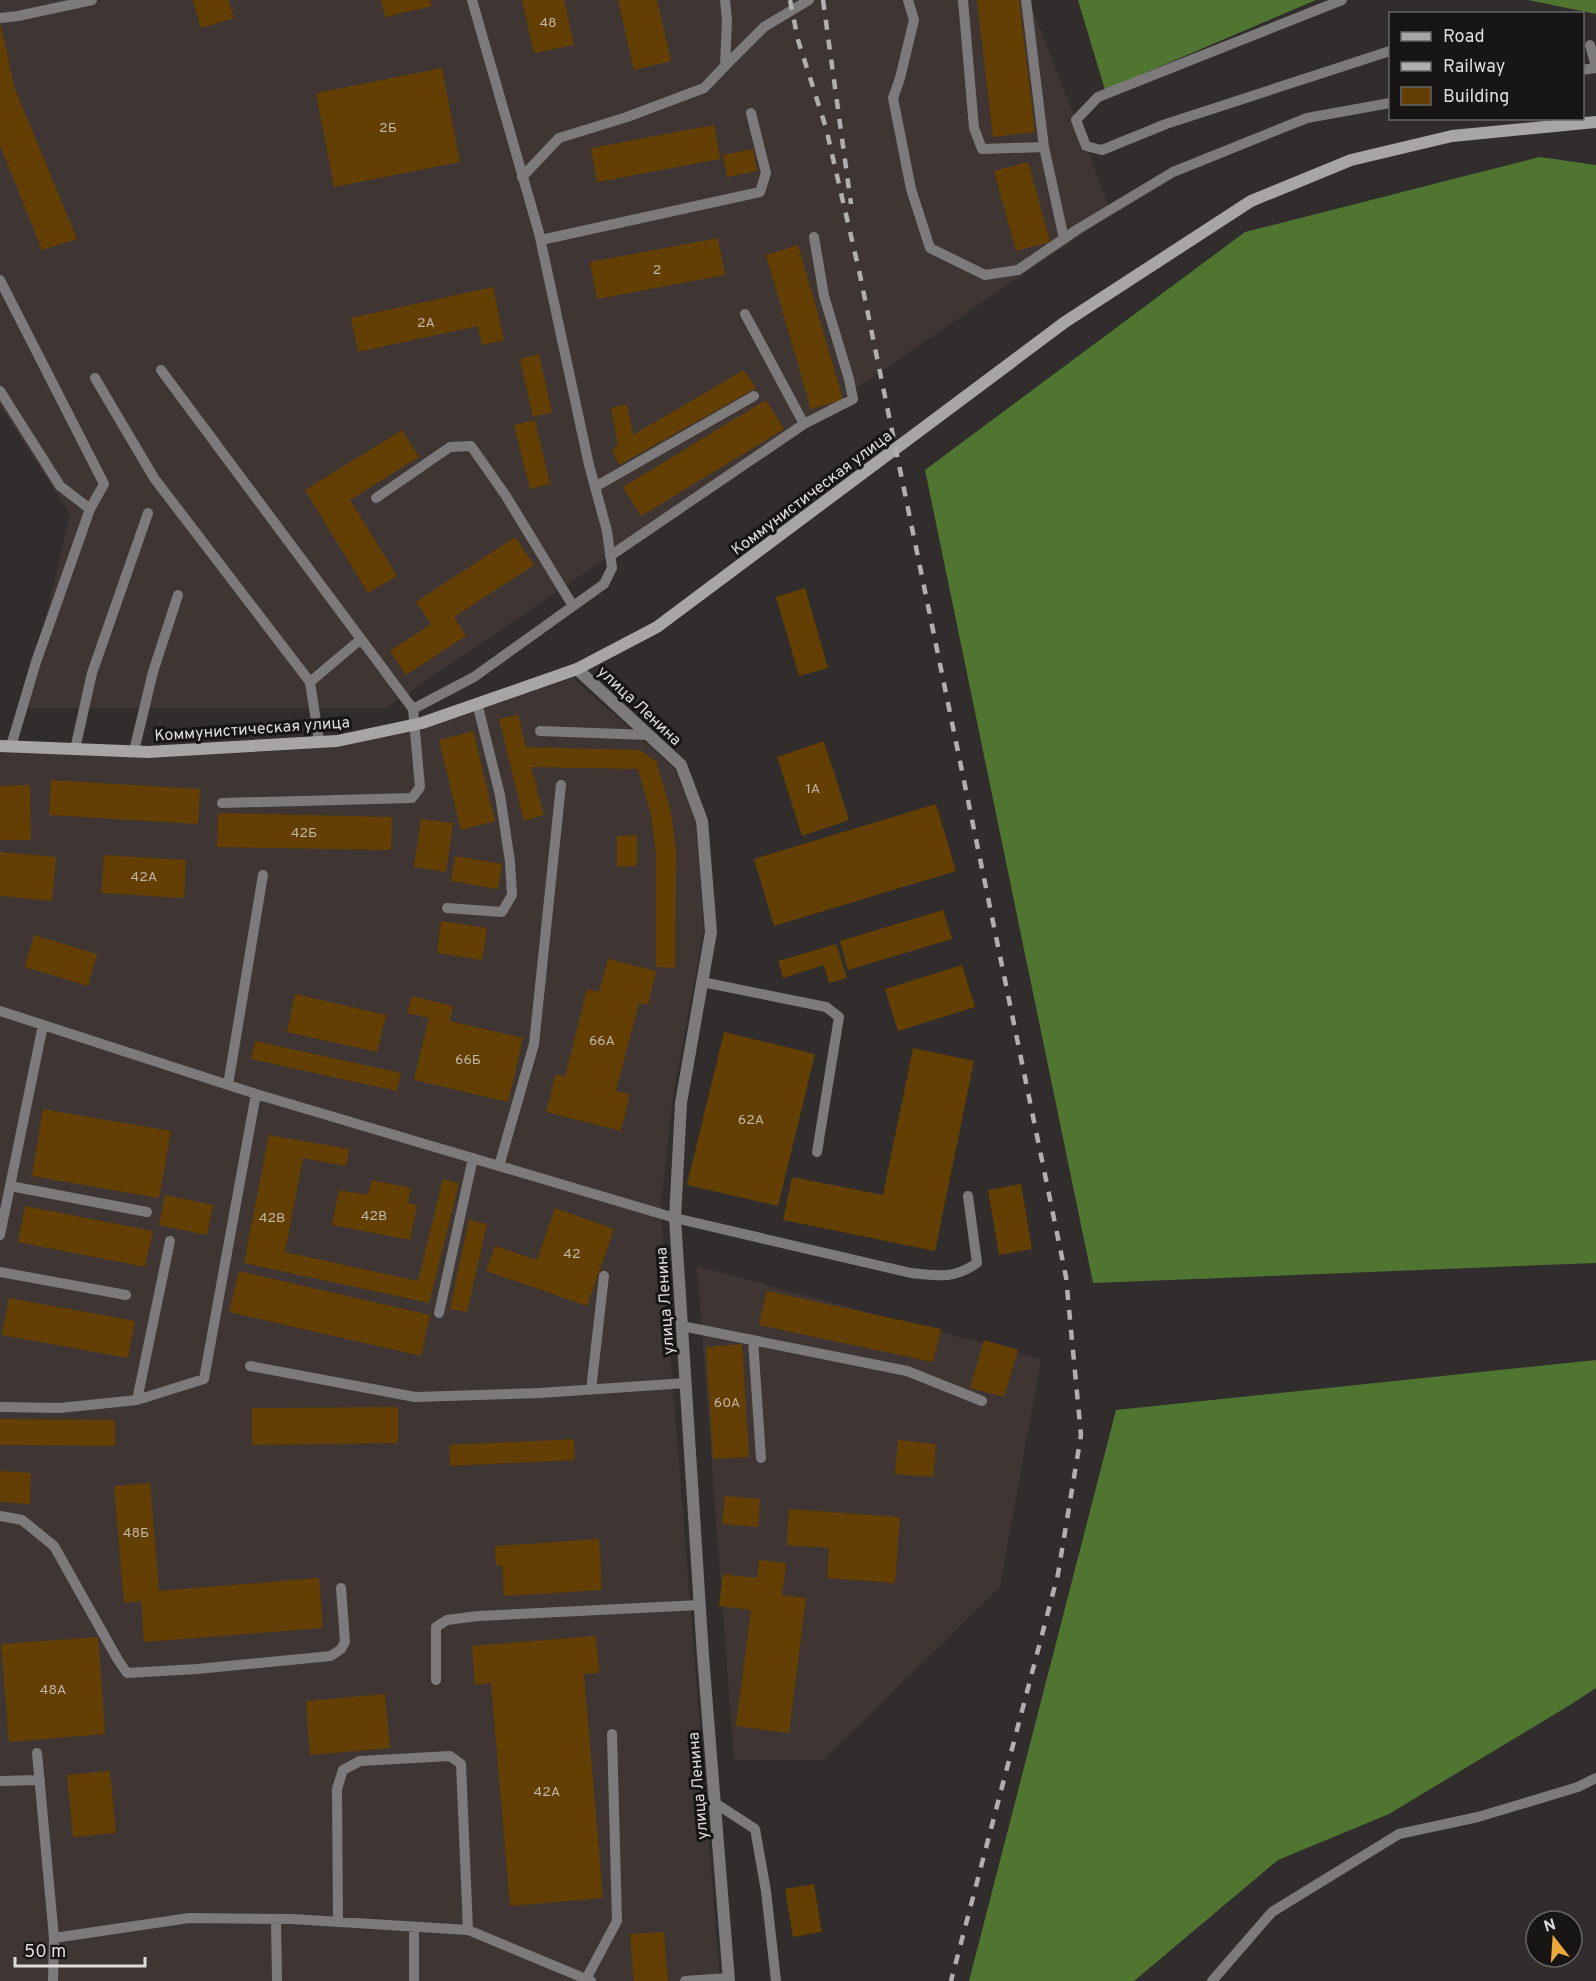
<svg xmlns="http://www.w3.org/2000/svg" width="1596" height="1981" viewBox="0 0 1596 1981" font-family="Overpass,sans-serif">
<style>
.built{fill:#3f3633}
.forest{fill:#507531}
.building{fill:#643f03}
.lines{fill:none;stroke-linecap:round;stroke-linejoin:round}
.lane{stroke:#7c7a7a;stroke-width:10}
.street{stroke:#7c7a7a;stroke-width:12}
.secondary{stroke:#a8a5a5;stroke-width:12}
.rail{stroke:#b2b0af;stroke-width:4.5;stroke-dasharray:10 10;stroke-linecap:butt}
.labels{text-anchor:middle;stroke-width:6;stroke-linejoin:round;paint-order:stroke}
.number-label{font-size:14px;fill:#c0b6a6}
.street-label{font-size:16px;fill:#dfdddc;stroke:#171615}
</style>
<rect width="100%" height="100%" fill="#302d2c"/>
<path class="built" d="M0 0H1029L1112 214 386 708H25L70 514 0 406Z
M573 678 675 769 695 820 704 930 673 1096 661 1204 665 1286 720 1981H0V751L150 758 334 748 423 727Z
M697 1266 1041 1359 1000 1587 823 1760H734Z"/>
<path class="forest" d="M1078 0H1316L1105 90Z
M1528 0H1596V14Z
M1540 157 1596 165V1263L1093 1283 925 470 1245 232Z
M1596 1360V1688L1570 1705 1389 1814 1278 1860 1134 1981H969L1116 1410Z"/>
<path class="building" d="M193 0H228L234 18 201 28Z
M381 0H430L432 6 385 17Z
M522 0H564L574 45 534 53Z
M618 0H657L671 61 634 70Z
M977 0H1019L1035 132 993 137Z
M0 21 14 87 77 239 42 250 0 145Z
M442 68 460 162 334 187 316 93Z
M714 125 720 159 597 182 591 148Z
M753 149 757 171 727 177 723 155Z
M1028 162 1050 242 1016 251 994 171Z
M718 238 725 275 597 299 590 262Z
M798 245 843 400 811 409 766 255Z
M493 287 504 340 482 345 478 326 358 352 351 318Z
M539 354 552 412 533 417 520 359Z
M744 370 756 388 619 465 612 450 618 445 611 408 627 404 633 435Z
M766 400 784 429 641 516 623 487Z
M535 420 550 484 530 489 514 425Z
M402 430 419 457 350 500 397 576 368 593 305 490Z
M515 537 534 565 454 617 466 636 406 675 390 651 431 624 416 602Z
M805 588 828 668 799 676 776 597Z
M518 715 526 747 639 750 656 761 671 812 676 852 675 968 656 967V854L651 815 638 769 531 767 544 815 524 821 499 719Z
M473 731 495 821 461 830 439 740Z
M824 741 849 820 802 836 777 757Z
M51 780 200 789 198 824 49 815Z
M30 785 31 840H0V786Z
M936 804 956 871 774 926 754 859Z
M218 813 392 817 391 850 217 847Z
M421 819 453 823 446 872 414 867Z
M637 835V866L617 867V836Z
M0 852 56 857 52 901 0 896Z
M104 855 186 860 184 898 101 893Z
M455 856 502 864 498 889 451 881Z
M943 910 952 939 848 970 840 941Z
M441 921 487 928 482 960 437 953Z
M34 935 97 954 88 986 25 967Z
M836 944 847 978 829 983 824 965 783 978 778 961Z
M608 959 656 971 648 1005 639 1003 616 1091 630 1094 621 1131 546 1112 556 1074 565 1077 587 989 599 992Z
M962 965 975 1007 898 1031 885 989Z
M295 994 386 1015 377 1052 287 1032Z
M412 996 453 1006 450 1021 523 1038 508 1102 414 1080 429 1018 407 1013Z
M724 1032 815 1054 778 1206 687 1185Z
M255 1041 401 1073 397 1091 251 1059Z
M913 1048 974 1061 935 1251 783 1220 792 1177 883 1195Z
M43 1109 171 1131 159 1198 32 1176Z
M269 1135 349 1149 346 1166 303 1158 285 1252 418 1281 443 1179 459 1183 429 1303 244 1263Z
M372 1180 411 1188 408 1203 417 1205 410 1240 332 1225 339 1190 368 1195Z
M1021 1184 1032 1249 999 1255 988 1190Z
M165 1195 213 1205 207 1235 159 1225Z
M25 1206 153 1231 145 1267 18 1242Z
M555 1208 614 1229 587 1306 486 1271 495 1246 537 1260Z
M469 1220 487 1224 467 1312 450 1309Z
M239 1271 430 1315 421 1356 229 1312Z
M767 1291 941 1329 933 1362 759 1325Z
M9 1298 135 1321 128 1358 2 1335Z
M984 1340 1018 1350 1004 1397 970 1388Z
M742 1344 749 1457 713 1459 706 1347Z
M398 1407V1443L252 1445V1408Z
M0 1419 115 1420V1446L0 1445Z
M574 1439 575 1460 450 1466 449 1445Z
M898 1440 936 1444 933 1477 895 1474Z
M0 1471 31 1473 30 1504 0 1502Z
M150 1483 159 1591 319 1578 323 1628 144 1642 141 1601 124 1603 114 1486Z
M725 1496 760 1499 758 1527 722 1524Z
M789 1509 900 1517 895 1583 827 1578 829 1548 787 1545Z
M599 1539 602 1590 504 1596 502 1565 496 1566 495 1546Z
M759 1560 786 1563 782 1595 806 1598 789 1733 736 1726 751 1610 719 1606 723 1574 757 1578Z
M596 1636 599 1673 584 1674 603 1898 510 1906 491 1683 475 1685 472 1646Z
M98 1637 105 1734 9 1742 1 1644Z
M385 1694 390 1748 310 1755 306 1701Z
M110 1771 116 1833 73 1837 67 1775Z
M814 1884 822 1932 793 1937 785 1889Z
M664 1932 668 1981H634L630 1934Z"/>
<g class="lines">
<path class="lane" d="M908 0 914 20 900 78 893 98 911 189 930 248 985 275 1018 270 1078 229 1173 172 1307 118 1390 103
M963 0 974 128 982 149 1044 147
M1026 0 1044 147 1064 239
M1342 0 1098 97 1076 120 1086 146 1102 150 1166 124 1390 51
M0 18 18 16 92 0
M1590 45 1596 67
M725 66 764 27 809 0
M1582 70 1596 68
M522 177 559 138 627 117 704 88 725 66 727 20 725 0
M541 240 760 192 766 173 751 113
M0 280 104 484 90 509 36 662 11 746
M745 314 804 424
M161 370 413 709
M95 378 154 478 310 682 319 741
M0 391 60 486 90 509
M595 487 754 396
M376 498 450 447 471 446 506 496 573 606
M610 556 804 424 853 399 849 379 824 296 814 237
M310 682 361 639
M540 731 648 735
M75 749 92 673 148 513
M134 751 153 672 178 595
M222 803 412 798 420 787 413 709 474 677 604 584 612 568 607 531 589 465 539 233 472 0
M447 908 502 912 512 895 510 862 500 795 477 703
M702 982 826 1007 839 1017 817 1152
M0 1011 256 1094 675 1218 911 1273C938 1276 954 1279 977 1263L968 1196
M228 1085 263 875
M499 1166 534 1044 561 785
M10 1186 147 1212
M0 1235 43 1025
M0 1272 126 1295
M439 1313 473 1158
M682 1326 907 1371 982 1401
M753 1340 761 1458
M250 1366 415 1397 540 1393 686 1383
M591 1390 604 1276
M137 1400 170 1241
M0 1407 60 1408 137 1400 204 1379 256 1094
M0 1516 22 1520 54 1546 118 1660 127 1673 197 1669 331 1656 341 1649 345 1642 341 1588
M436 1680V1627L447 1620 478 1616 700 1605
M37 1753 54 1938 53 1981
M0 1781 40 1780
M715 1803 755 1829 766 1891 776 1981
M276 1919 277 1981
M338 1922 337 1789 343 1770 360 1761 450 1756 461 1764 468 1930
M54 1938 189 1918 292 1919 468 1930 591 1981
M586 1979 617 1921 612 1734
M414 1981V1927
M685 1981 728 1978
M1212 1981 1272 1912 1399 1834 1478 1817 1578 1787 1596 1778"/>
<path class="street" d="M577 669 681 765 702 821 711 932 681 1103 675 1218 703 1656 729 1981"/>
<path class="secondary" d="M0 746 148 752 337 741 422 723 577 669 657 627 1065 322 1251 201 1351 160 1452 136 1596 122"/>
<path class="rail" d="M790 0 798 40 826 128 860 275 1066 1277 1081 1435 1058 1574 951 1981
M823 0 851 204"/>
</g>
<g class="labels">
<g class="number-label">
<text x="548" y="27">48</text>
<text x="388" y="132">2Б</text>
<text x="657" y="274">2</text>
<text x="426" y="327">2А</text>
<text x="813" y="793">1А</text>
<text x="304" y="837">42Б</text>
<text x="144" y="881">42А</text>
<text x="602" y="1045">66А</text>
<text x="468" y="1064">66Б</text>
<text x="751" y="1124">62А</text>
<text x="374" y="1220">42В</text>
<text x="272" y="1222">42В</text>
<text x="572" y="1258">42</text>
<text x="727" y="1407">60А</text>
<text x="136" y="1537">48Б</text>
<text x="53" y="1694">48А</text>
<text x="547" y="1796">42А</text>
</g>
<g class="street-label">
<text transform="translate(811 492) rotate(-37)" y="6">Коммунистическая улица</text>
<text transform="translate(640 705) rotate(43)" y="6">улица Ленина</text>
<text transform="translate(252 728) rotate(-4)" y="6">Коммунистическая улица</text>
<text transform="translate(664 1301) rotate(-94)" y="6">улица Ленина</text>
<text transform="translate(697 1786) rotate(-95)" y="6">улица Ленина</text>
</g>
</g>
<rect x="1389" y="12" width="195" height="108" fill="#171615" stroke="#676665" stroke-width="1.5"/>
<rect x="1401" y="32" width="30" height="9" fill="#a8a5a5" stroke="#676665" stroke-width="1.5"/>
<text x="1443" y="42" font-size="18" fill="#dfdddc">Road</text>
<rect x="1401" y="62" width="30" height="9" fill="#b2b0af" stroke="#676665" stroke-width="1.5"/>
<text x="1443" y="72" font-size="18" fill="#dfdddc">Railway</text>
<rect x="1401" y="87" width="30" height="18" fill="#643f03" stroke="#676665" stroke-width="1.5"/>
<text x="1443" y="102" font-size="18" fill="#dfdddc">Building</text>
<g transform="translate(1554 1939) rotate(343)"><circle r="28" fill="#171615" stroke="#676665" stroke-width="1.5"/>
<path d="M0-4.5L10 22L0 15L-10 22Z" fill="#eda83c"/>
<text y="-9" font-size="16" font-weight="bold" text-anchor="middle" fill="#dfdddc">N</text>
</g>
<path d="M15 1957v9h130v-9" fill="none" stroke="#dfdddc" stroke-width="3"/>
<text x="24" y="1957" font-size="18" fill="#dfdddc" stroke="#171615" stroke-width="4.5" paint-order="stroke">50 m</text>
</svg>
